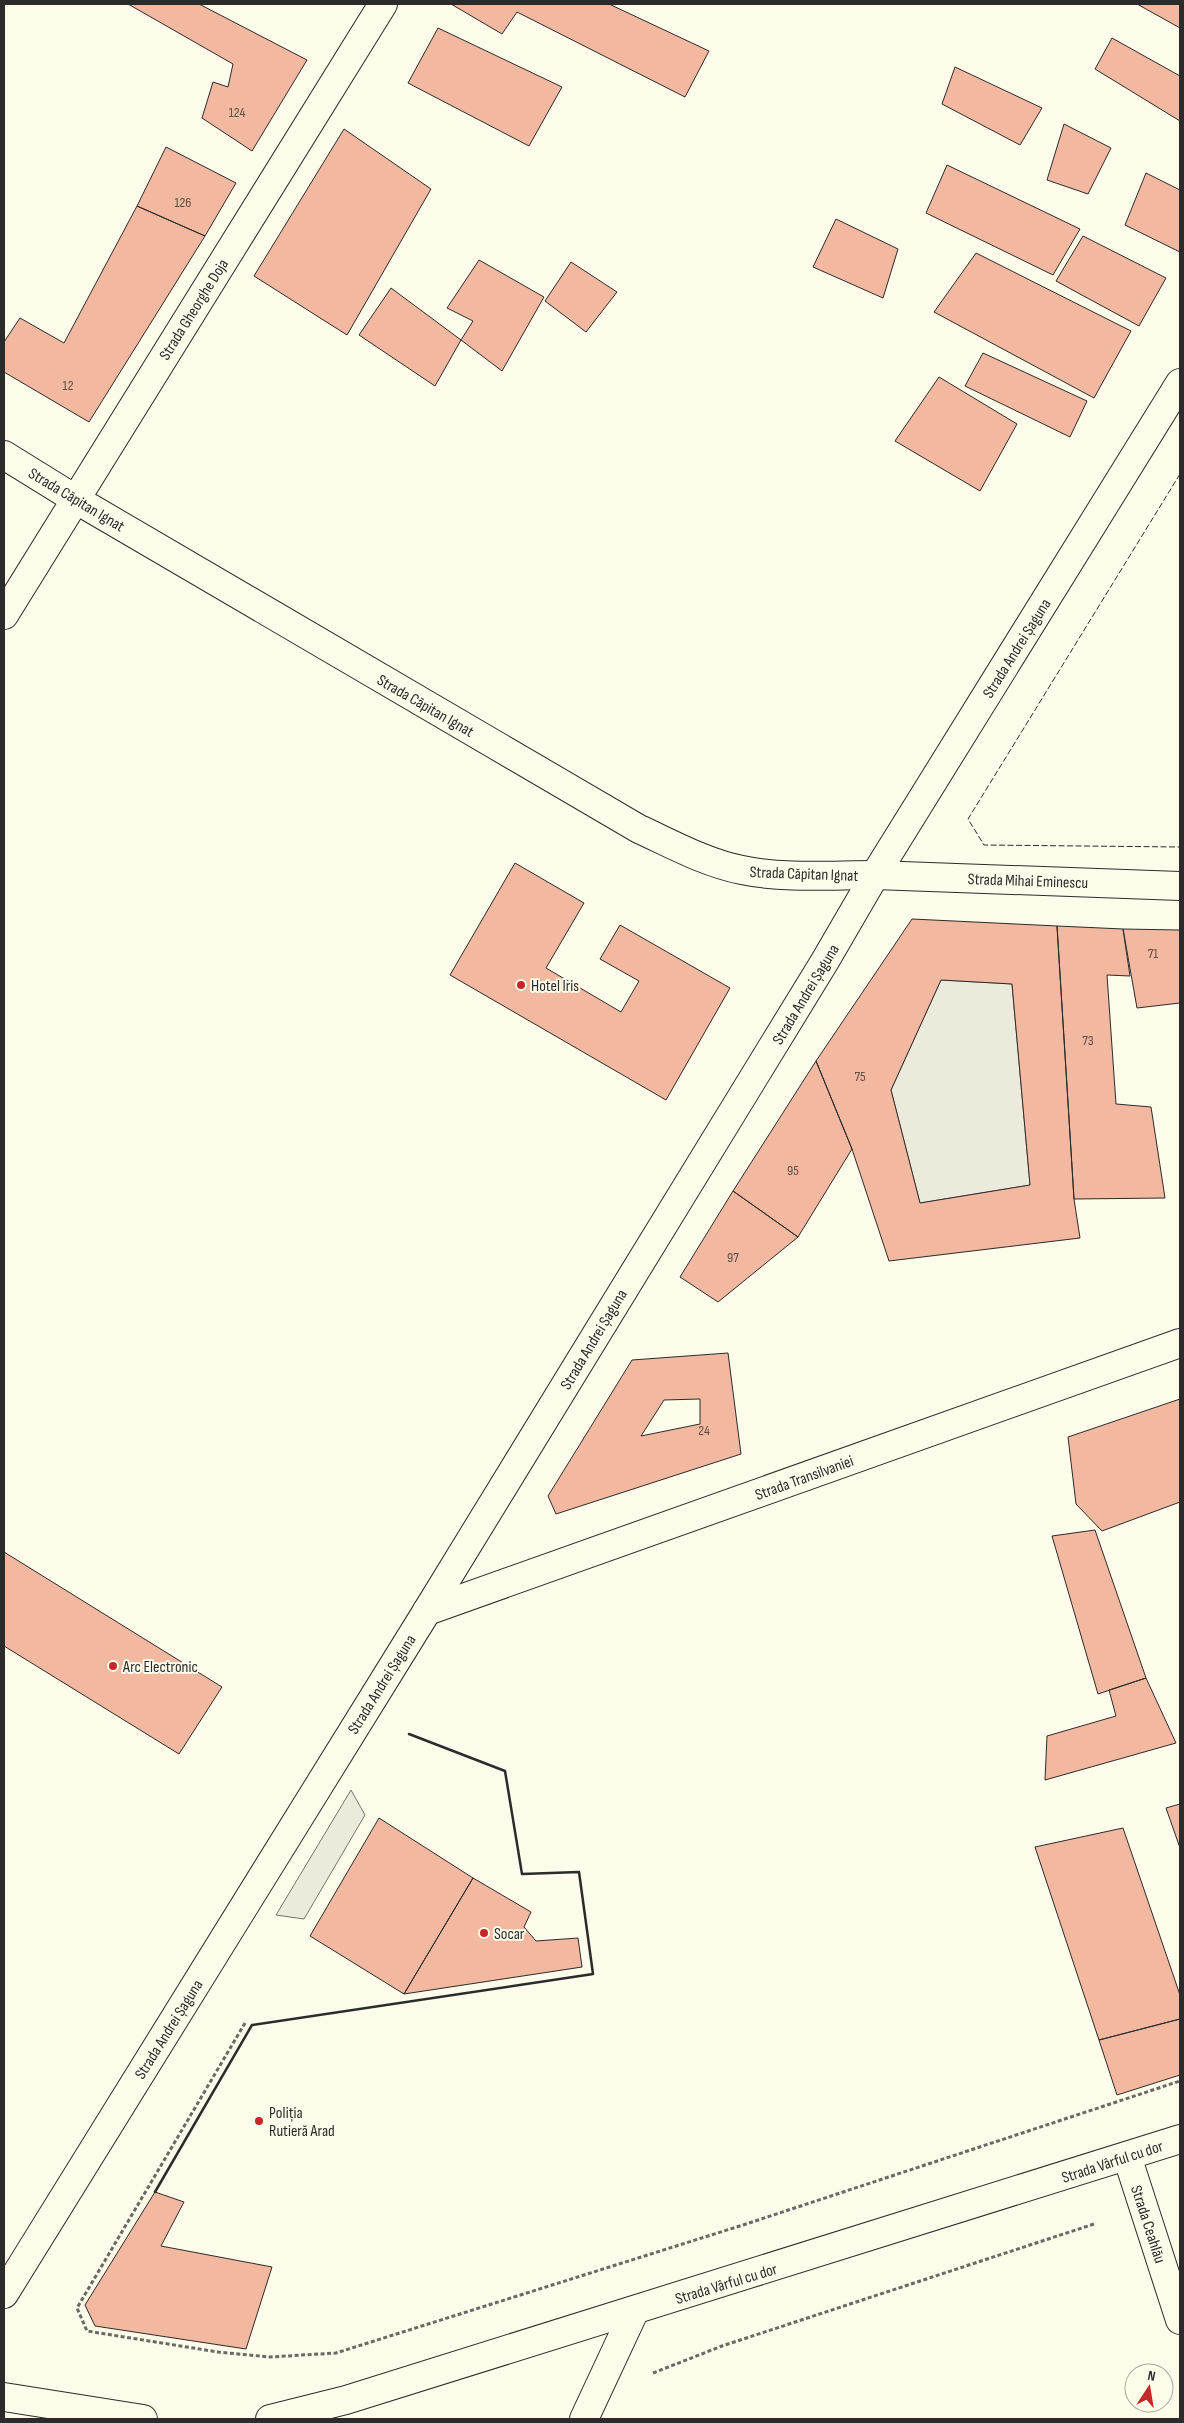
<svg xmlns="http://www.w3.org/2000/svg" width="1184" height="2423" viewBox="0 0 1184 2423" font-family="'Sofia Sans Condensed',sans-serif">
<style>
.green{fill:#ecebdb;stroke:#74746e}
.building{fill:#f2b8a0;stroke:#2b2b2b;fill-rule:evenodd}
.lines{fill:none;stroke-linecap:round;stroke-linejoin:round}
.minor-casing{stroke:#2b2b2b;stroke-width:30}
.tertiary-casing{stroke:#2b2b2b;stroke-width:30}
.secondary-casing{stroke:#2b2b2b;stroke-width:30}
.path{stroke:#6a6964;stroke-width:3;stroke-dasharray:4 2.5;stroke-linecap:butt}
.minor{stroke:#fdfbea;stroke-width:28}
.tertiary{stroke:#fdfbea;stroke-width:28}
.secondary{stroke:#fdfbea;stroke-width:28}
.fence{stroke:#2b2b2b;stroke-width:1;stroke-dasharray:6 2.5;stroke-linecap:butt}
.wall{stroke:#2b2b2b;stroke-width:2.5}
.poi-dot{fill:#c62828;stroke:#fdfbea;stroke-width:2}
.labels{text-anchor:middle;stroke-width:4;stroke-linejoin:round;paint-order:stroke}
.number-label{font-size:14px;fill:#5d4e48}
.street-label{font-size:16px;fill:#2b2b2b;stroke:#fdfbea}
.poi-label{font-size:16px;fill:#2b2b2b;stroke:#fdfbea;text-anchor:start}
</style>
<rect width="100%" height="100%" fill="#fdfbea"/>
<path class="green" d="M941 980 1012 984 1030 1185 920 1203 891 1090Z
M351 1790 365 1815 304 1919 276 1915Z"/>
<path class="building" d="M128 4H199L307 60 252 151 202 118 213 82 228 87 233 64Z
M451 4H609L709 51 685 97 517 12 502 34Z
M1137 4H1180V28Z
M438 28 562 87 529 146 408 83Z
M1112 38 1180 76V121L1095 69Z
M955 67 1042 108 1020 145 942 104Z
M1064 124 1111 148 1088 194 1047 180Z
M344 129 431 189 347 335 254 276Z
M166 147 236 183 205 236 137 206Z
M947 165 1080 229 1053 275 926 213Z
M1146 173 1180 190V252L1125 225Z
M137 206 205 236 89 422 4 372V342L20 318 64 343Z
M836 219 898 249 883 298 813 267Z
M1083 236 1166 278 1139 326 1056 281Z
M976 253 1131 331 1094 398 934 312Z
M479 260 544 297 502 371 461 340 473 321 447 308Z
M571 262 617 292 586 332 545 301Z
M391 288 461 340 435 386 359 335Z
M983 353 1087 401 1070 437 965 386Z
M939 377 1017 424 980 491 895 441Z
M515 863 584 903 546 968 621 1012 639 981 600 959 620 925 730 988 666 1100 450 975Z
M912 919 1057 926 1074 1199 1080 1238 889 1261 852 1149 816 1061ZM941 980 1012 984 1030 1185 920 1203 891 1090Z
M1057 926 1123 929 1130 976 1107 975 1116 1104 1151 1107 1165 1198 1074 1199Z
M1123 929 1180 930V1003L1137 1008Z
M816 1061 852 1149 798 1237 733 1191Z
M733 1191 798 1237 718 1302 680 1277Z
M728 1353 741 1454 556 1514 548 1496 632 1360ZM700 1399V1424L641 1436 664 1400Z
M1180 1399V1502L1102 1531 1076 1504 1068 1437Z
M1095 1530 1146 1678 1098 1694 1052 1536Z
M4 1552 222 1687 179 1754 4 1646Z
M1146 1678 1176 1743 1045 1780 1047 1736 1116 1716 1109 1690Z
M1180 1804V1848L1166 1808Z
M379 1818 473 1878 404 1994 310 1936Z
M1123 1828 1180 1995V2019L1099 2040 1035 1847Z
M473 1878 531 1912 524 1927 536 1941 578 1938 582 1967 404 1994Z
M1180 2019V2075L1117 2095 1099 2040Z
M155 2192 184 2202 161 2246 272 2267 246 2349 95 2326 85 2305Z"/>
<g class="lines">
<g class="minor-casing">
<path id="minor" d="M4 455 75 499 639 829C672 844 706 863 742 870 785 879 831 875 875 875
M4 615 383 4
M1127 2156 1180 2320
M584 2419 634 2312"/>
</g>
<g class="tertiary-casing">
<path id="tertiary" d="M875 875 1180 886
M427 1611 1180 1343
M4 2397 143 2419
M270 2419 346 2400 1180 2139"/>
</g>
<g class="secondary-casing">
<path id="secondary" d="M4 2294 427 1611 825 961 875 875 1180 383"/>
</g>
<path class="path" d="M245 2023 77 2308 87 2331 218 2352 270 2357 336 2353 743 2225 1180 2081
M653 2373 722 2346 1094 2224"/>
<use href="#minor" class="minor"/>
<use href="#tertiary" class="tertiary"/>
<use href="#secondary" class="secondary"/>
<path class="fence" d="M1180 474 968 819 984 845 1180 847"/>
<path class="wall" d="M155 2192 252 2025 593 1974 579 1872 522 1874 505 1771 409 1734"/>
</g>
<g class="poi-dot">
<circle cx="521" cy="985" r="5"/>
<circle cx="113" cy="1666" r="5"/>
<circle cx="484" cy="1933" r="5"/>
<circle cx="259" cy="2121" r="5"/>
</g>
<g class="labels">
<g class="number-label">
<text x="237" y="117">124</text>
<text x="183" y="207">126</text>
<text x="68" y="390">12</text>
<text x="1153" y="958">71</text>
<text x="1088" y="1045">73</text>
<text x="860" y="1081">75</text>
<text x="793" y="1175">95</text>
<text x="733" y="1262">97</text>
<text x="704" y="1435">24</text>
</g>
<g class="street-label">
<text transform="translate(193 309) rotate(-58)" y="6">Strada Gheorghe Doja</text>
<text transform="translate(77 499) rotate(31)" y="6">Strada Căpitan Ignat</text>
<text transform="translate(1016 648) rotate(-58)" y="6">Strada Andrei Șaguna</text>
<text transform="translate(426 705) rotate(30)" y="6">Strada Căpitan Ignat</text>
<text transform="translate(804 873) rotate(2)" y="6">Strada Căpitan Ignat</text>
<text transform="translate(1028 880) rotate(2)" y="6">Strada Mihai Eminescu</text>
<text transform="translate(805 994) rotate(-59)" y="6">Strada Andrei Șaguna</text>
<text transform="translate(593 1339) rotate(-59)" y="6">Strada Andrei Șaguna</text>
<text transform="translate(804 1477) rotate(-20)" y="6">Strada Transilvaniei</text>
<text transform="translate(381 1684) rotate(-58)" y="6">Strada Andrei Șaguna</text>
<text transform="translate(168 2029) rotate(-58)" y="6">Strada Andrei Șaguna</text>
<text transform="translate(1112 2161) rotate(-18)" y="6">Strada Vârful cu dor</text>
<text transform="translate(1149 2224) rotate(72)" y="6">Strada Ceahlău</text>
<text transform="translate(726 2283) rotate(-17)" y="6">Strada Vârful cu dor</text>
</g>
<g class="poi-label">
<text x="531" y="991">Hotel Iris</text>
<text x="123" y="1672">Arc Electronic</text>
<text x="494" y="1939">Socar</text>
<text x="269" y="2118">Poliția<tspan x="269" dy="18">Rutieră Arad</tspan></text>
</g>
</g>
<rect width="1184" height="2423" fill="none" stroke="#2b2b2b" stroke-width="10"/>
<g transform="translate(1149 2388) rotate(12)"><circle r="24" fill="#fdfbea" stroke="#a9a89e"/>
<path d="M0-4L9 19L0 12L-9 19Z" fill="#c62828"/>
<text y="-8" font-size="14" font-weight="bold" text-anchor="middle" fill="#2b2b2b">N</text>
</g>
</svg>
